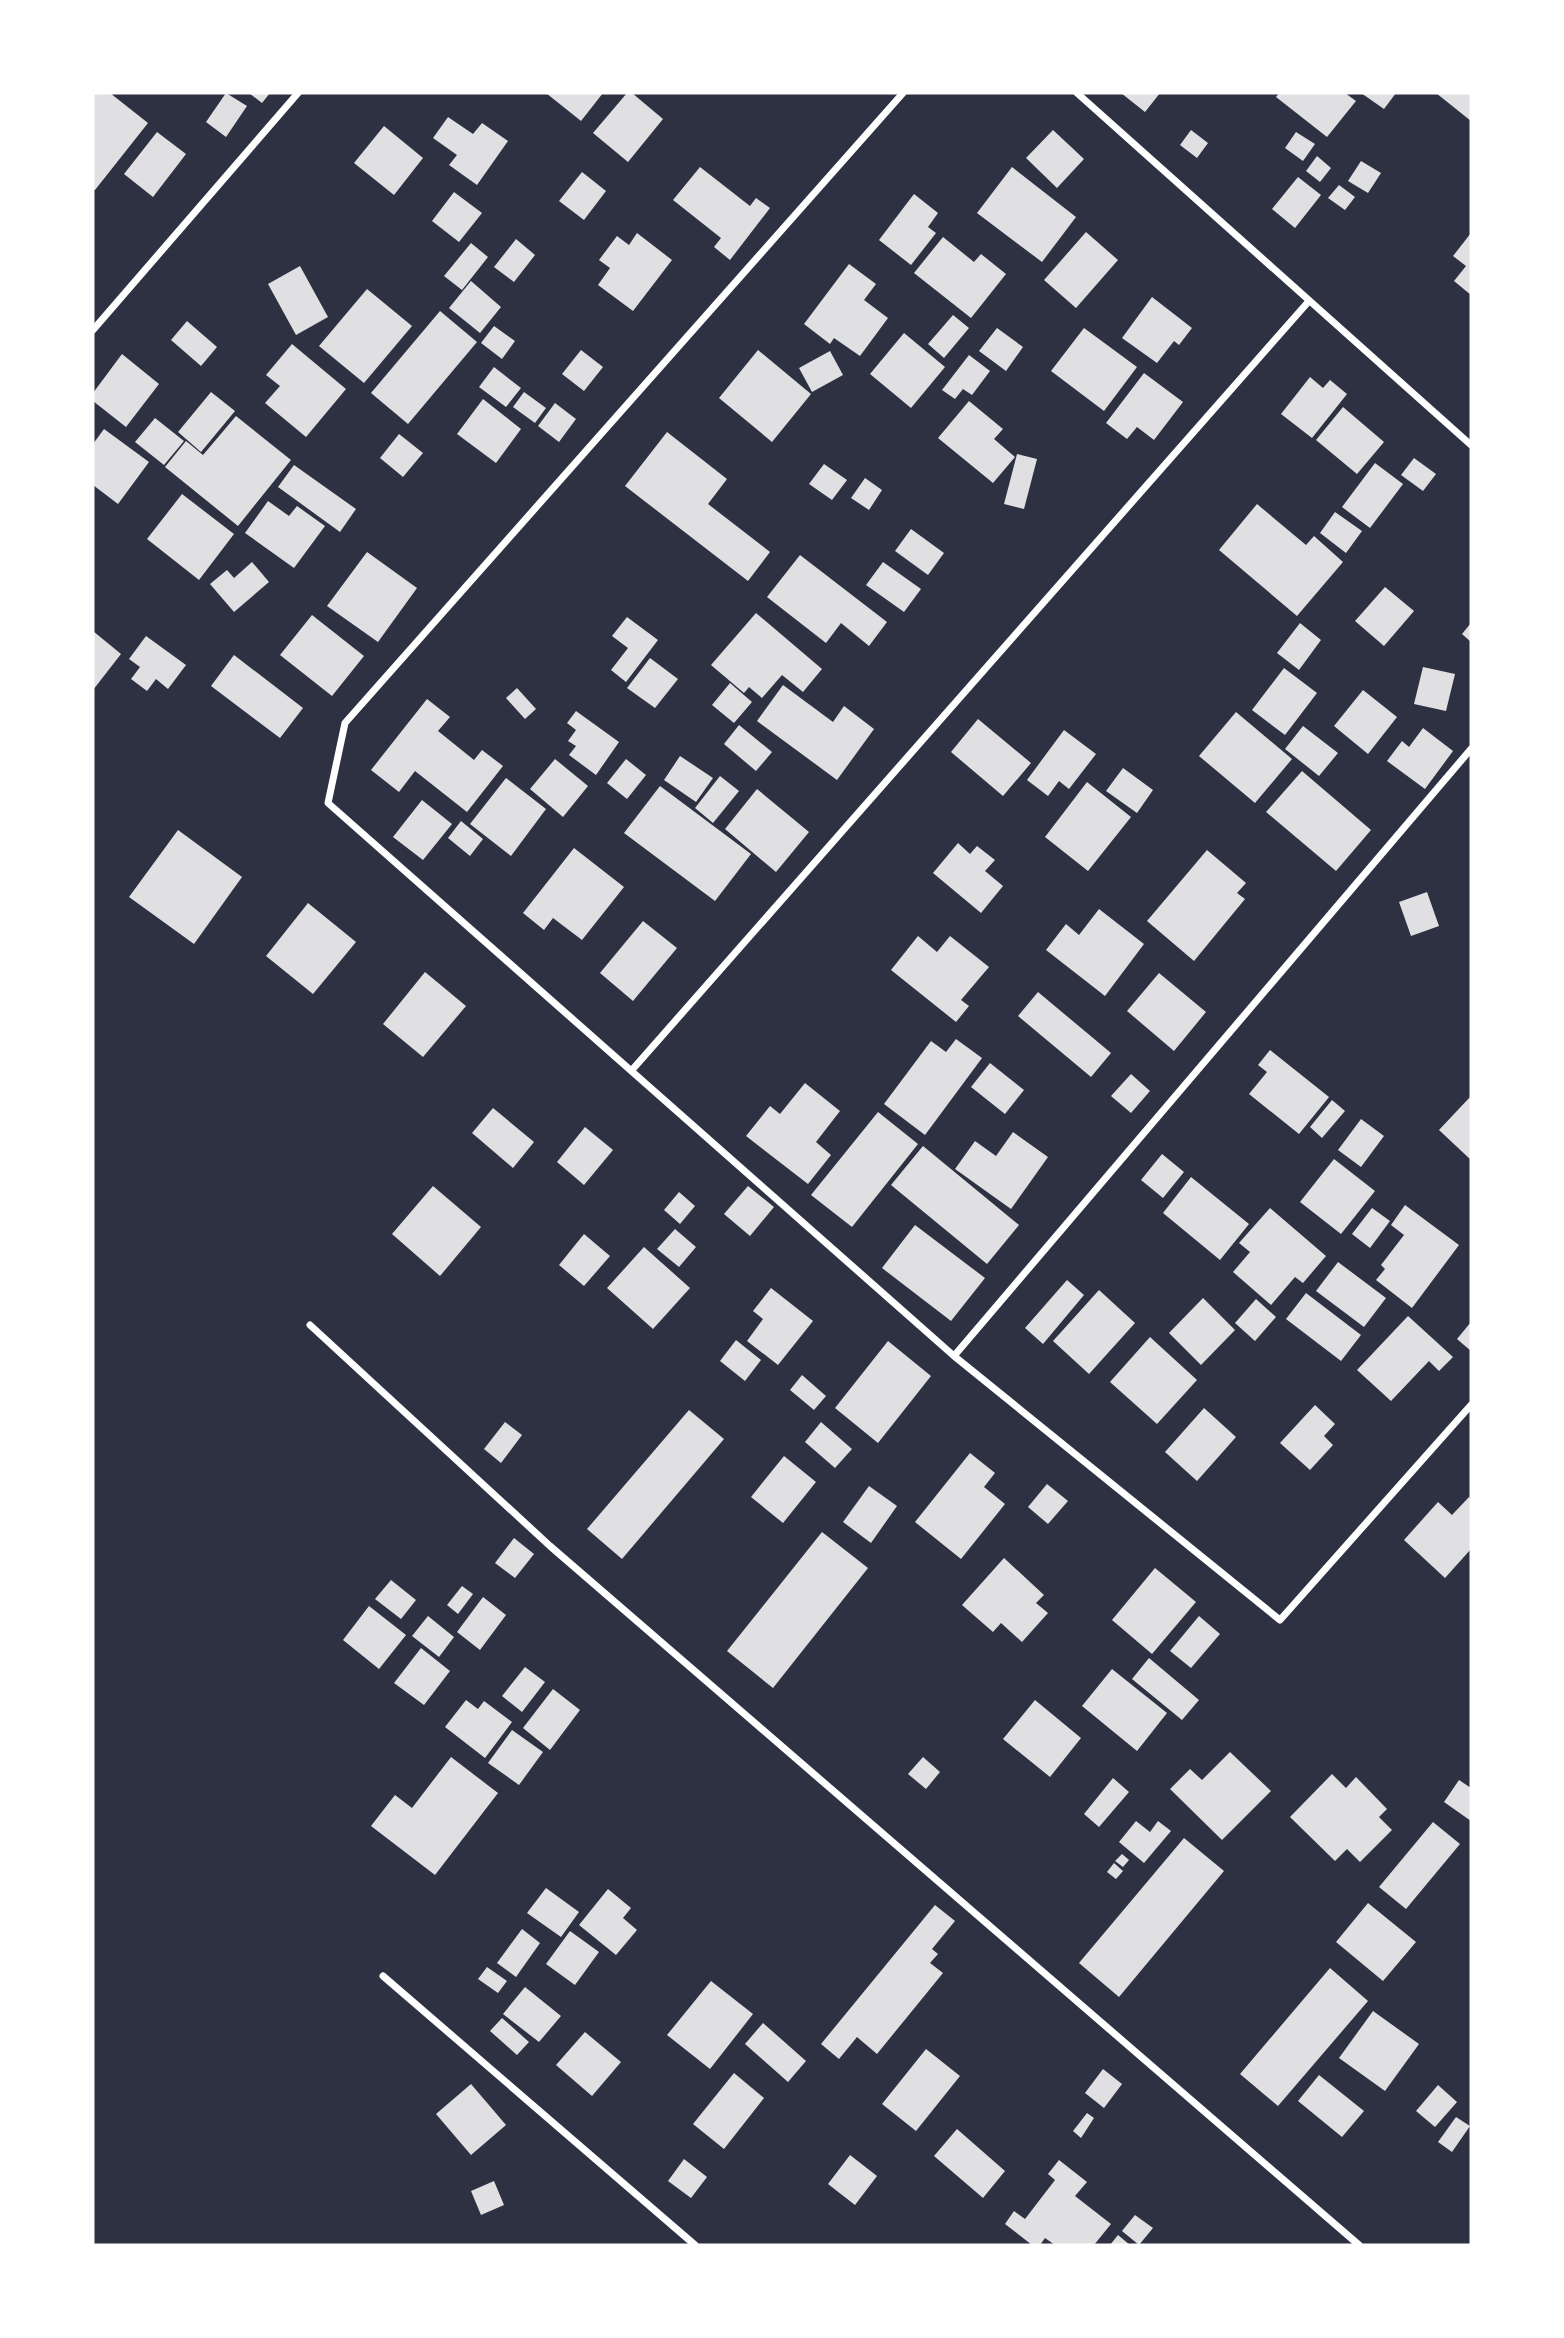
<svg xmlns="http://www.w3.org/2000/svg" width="1564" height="2338" viewBox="0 0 1564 2338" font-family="Rubik,sans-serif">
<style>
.building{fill:#e0e0e3}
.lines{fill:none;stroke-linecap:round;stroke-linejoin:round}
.minor{stroke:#fff;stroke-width:7}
</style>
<rect width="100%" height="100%" fill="#2d3142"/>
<path class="building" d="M93 93H110L148 123 95 190 93 189Z
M226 93 247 106 226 137 206 122Z
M249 93H270L262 103Z
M546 93H603L581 121Z
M627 93H632L663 119 628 162 593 133Z
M1121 93H1160L1145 112Z
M1279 93H1345L1356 101 1327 137 1276 97Z
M1361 93H1396L1384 109Z
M1436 93H1471V121Z
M448 117 473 134 482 123 508 141 477 185 449 165 457 155 433 138Z
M384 126 423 158 394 195 354 163Z
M1053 130 1084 159 1057 188 1026 158Z
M1191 130 1208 143 1197 158 1180 145Z
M157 132 186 154 153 197 124 174Z
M1296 132 1315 144 1303 161 1285 148Z
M1317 156 1331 168 1320 182 1306 171Z
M1361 161 1381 173 1368 193 1348 181Z
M700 167 750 206 756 198 770 208 730 260 714 247 721 238 673 200Z
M1012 167 1076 217 1042 262 977 213Z
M582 172 606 191 584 220 559 201Z
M1298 177 1321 195 1295 228 1272 209Z
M1339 185 1355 197 1345 210 1328 198Z
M454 192 482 213 459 242 432 221Z
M914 194 938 213 928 227 936 233 911 265 879 240Z
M1086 232 1118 260 1076 308 1044 280Z
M637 233 672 260 633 311 598 285 610 268 599 260 617 236 629 245Z
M1471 233V295L1454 281 1466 266 1453 256Z
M943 237 974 262 981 254 1006 274 971 318 914 273Z
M516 239 535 255 514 282 494 267Z
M471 243 488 257 462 290 444 276Z
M849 264 876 284 864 300 888 318 860 356 834 338 830 344 804 324Z
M300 266 328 317 296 335 268 284Z
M471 281 501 307 480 333 449 308Z
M367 289 412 326 364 383 319 346Z
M1152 297 1192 328 1179 345 1174 341 1157 363 1122 338Z
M440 311 477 342 408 424 371 393Z
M953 315 969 328 944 358 928 344Z
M187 321 217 347 201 366 171 340Z
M494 326 515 341 502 359 481 343Z
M997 328 1023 347 1006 371 979 351Z
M1084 328 1137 367 1104 411 1051 371Z
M904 333 945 367 911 408 870 374Z
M292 344 346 389 306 437 265 403 280 386 266 375Z
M581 350 603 367 584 391 562 374Z
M758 350 811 394 772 442 719 398Z
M830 351 843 375 812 392 799 368Z
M122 354 159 384 126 427 93 401V393Z
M969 355 990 371 972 395 963 389 955 399 942 390Z
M494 367 521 388 506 407 479 387Z
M1144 373 1183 402 1154 440 1137 427 1127 439 1106 423Z
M1310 377 1323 388 1330 380 1347 394 1312 438 1281 414Z
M211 392 235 411 201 452 178 432Z
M524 392 546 408 535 423 513 407Z
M483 399 521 429 496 463 457 434Z
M969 401 1003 429 994 439 1015 457 993 483 938 438Z
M555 403 576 419 559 442 538 426Z
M1343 407 1384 442 1357 474 1316 440Z
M236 416 291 460 238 526 165 467 186 441 203 455Z
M155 418 184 441 164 465 135 442Z
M104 429 149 462 118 504 93 485V444Z
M667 432 727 479 708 504 770 552 748 581 625 486Z
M399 434 423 453 403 477 380 458Z
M1017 454 1037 459 1024 509 1004 504Z
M1414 458 1436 474 1423 491 1401 475Z
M1375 463 1403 484 1370 528 1342 507Z
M824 464 847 480 832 500 809 484Z
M294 465 356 509 340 532 278 487Z
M865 478 882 490 869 510 851 498Z
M182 494 234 534 199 580 147 539Z
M268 501 289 516 297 506 325 526 294 568 245 533Z
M1257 504 1306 545 1314 536 1343 562 1297 616 1219 550Z
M1335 512 1362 531 1346 553 1320 533Z
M911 529 944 553 928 575 895 551Z
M367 552 417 588 378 642 327 606Z
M800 555 887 622 869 646 841 623 826 643 767 597Z
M252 562 269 582 234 612 210 584 227 570 234 578Z
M883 562 921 589 904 612 866 585Z
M1385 587 1414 611 1384 646 1355 621Z
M756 613 822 669 803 692 782 675 762 698 749 687 744 693 711 665Z
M312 615 364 656 332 696 280 655Z
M627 617 658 640 626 682 611 670 628 648 612 636Z
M1300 623 1321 640 1299 670 1277 653Z
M1471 623V642L1462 634Z
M93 631 121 654 93 690Z
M146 636 186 665 168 689 156 679 147 691 131 679 140 667 129 659Z
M234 655 303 708 280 738 211 686Z
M650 658 678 679 655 708 627 688Z
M1423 667 1455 674 1446 711 1414 704Z
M1284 668 1317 693 1285 735 1252 710Z
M730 683 752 702 734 723 712 705Z
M783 685 833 722 844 706 874 729 837 780 757 721Z
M517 688 536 709 525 719 506 698Z
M1363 690 1397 717 1368 754 1334 726Z
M427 699 450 717 438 731 474 760 482 750 503 766 467 812 415 771 399 792 371 770Z
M576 711 619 742 596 775 569 755 576 746 568 741 576 730 567 723Z
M1236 712 1292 759 1255 803 1199 756Z
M978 719 1031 763 1003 796 951 752Z
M739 725 772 752 756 771 724 744Z
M1303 726 1338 753 1319 776 1285 749Z
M1423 728 1453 751 1425 789 1387 761 1402 741 1409 747Z
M1064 730 1096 754 1069 789 1059 781 1048 796 1027 780Z
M680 756 713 778 696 802 664 780Z
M555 759 588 786 563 817 530 789Z
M626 759 646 775 627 799 607 783Z
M1123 768 1153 790 1137 813 1106 791Z
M1302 771 1371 830 1336 871 1266 812Z
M720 776 739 791 713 823 695 808Z
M506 778 546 809 511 856 470 824Z
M1087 782 1131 817 1088 871 1045 837Z
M660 786 751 854 715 901 624 833Z
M757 789 809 832 776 872 725 829Z
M422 800 452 824 423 860 393 837Z
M461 821 483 839 470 856 448 838Z
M178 830 242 877 194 944 129 897Z
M958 843 970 854 977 846 995 860 985 871 1003 886 981 913 933 873Z
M574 848 624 887 582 940 553 918 544 930 523 913Z
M1207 850 1246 883 1237 893 1245 899 1194 961 1147 921Z
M1427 892 1439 926 1411 936 1399 902Z
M308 903 356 942 313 994 266 956Z
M1099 909 1144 944 1105 996 1046 950 1066 924 1079 935Z
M643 921 677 948 633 1001 600 973Z
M918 936 937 952 950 936 989 967 961 1000 969 1006 956 1022 891 970Z
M425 972 466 1006 423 1057 383 1024Z
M1159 973 1206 1012 1174 1051 1127 1011Z
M1038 992 1111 1053 1091 1077 1018 1016Z
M956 1039 982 1058 925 1135 884 1104 931 1041 946 1052Z
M1270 1050 1329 1097 1299 1134 1249 1094 1267 1072 1258 1065Z
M990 1063 1024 1090 1005 1114 971 1087Z
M1131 1074 1150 1091 1131 1113 1111 1096Z
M805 1083 840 1111 816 1142 831 1155 808 1184 746 1136 770 1106 780 1114Z
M1471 1096V1160L1439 1130Z
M1332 1100 1345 1111 1322 1138 1310 1127Z
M493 1108 534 1142 513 1168 472 1133Z
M878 1112 918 1144 852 1227 811 1195Z
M1361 1119 1384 1136 1361 1167 1338 1150Z
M585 1127 613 1150 584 1185 557 1162Z
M1013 1132 1048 1157 1011 1209 955 1169 975 1141 996 1156Z
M923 1146 1019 1225 987 1264 891 1185Z
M1162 1154 1184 1172 1163 1198 1141 1180Z
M1334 1159 1375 1191 1341 1234 1300 1202Z
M1191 1177 1249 1224 1220 1260 1163 1213Z
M433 1186 481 1227 440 1276 392 1234Z
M748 1186 774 1207 750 1236 724 1214Z
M679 1192 695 1206 680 1224 664 1210Z
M1405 1205 1459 1245 1412 1308 1376 1280 1385 1269 1381 1265 1404 1235 1391 1225Z
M1270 1208 1326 1256 1303 1283 1295 1277 1271 1305 1233 1272 1250 1252 1239 1243Z
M1372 1208 1390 1221 1370 1248 1352 1234Z
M915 1225 985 1278 951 1321 882 1268Z
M675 1229 696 1247 679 1267 657 1249Z
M584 1234 610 1256 584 1286 559 1265Z
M644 1247 690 1288 653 1329 607 1288Z
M1338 1262 1386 1298 1364 1327 1316 1291Z
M1067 1280 1084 1295 1043 1344 1025 1328Z
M771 1288 813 1321 778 1365 747 1341 763 1319 753 1311Z
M1099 1290 1135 1323 1089 1374 1053 1341Z
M1306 1293 1361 1335 1341 1361 1286 1319Z
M1203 1298 1235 1330 1201 1365 1169 1333Z
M1256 1299 1276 1317 1255 1341 1235 1323Z
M1408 1316 1453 1357 1439 1371 1429 1361 1391 1401 1357 1370Z
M1471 1322V1351L1457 1339Z
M1150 1337 1197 1380 1157 1424 1110 1382Z
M736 1340 761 1360 745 1381 720 1361Z
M888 1341 931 1376 878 1443 835 1408Z
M802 1375 826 1396 814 1410 790 1390Z
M1315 1405 1335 1424 1324 1436 1333 1445 1310 1470 1280 1443Z
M1204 1408 1236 1437 1197 1481 1165 1452Z
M689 1410 724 1439 622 1559 587 1529Z
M505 1422 522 1435 501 1463 484 1449Z
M821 1422 852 1449 835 1468 805 1442Z
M970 1453 995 1473 984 1487 1005 1504 961 1559 915 1522Z
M784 1456 816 1482 783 1523 751 1497Z
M1047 1484 1068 1501 1048 1524 1028 1507Z
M869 1486 897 1506 871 1543 843 1522Z
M1469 1497 1471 1500V1549L1445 1578 1404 1540 1438 1502 1452 1515Z
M822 1532 868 1568 773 1688 727 1651Z
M514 1538 534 1554 515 1578 495 1563Z
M1004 1558 1044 1595 1036 1603 1048 1613 1022 1642 1001 1623 993 1632 962 1605Z
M1155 1568 1196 1602 1152 1654 1112 1620Z
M391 1580 416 1600 401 1619 375 1599Z
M462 1586 473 1594 458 1614 447 1605Z
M483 1597 506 1615 480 1650 457 1632Z
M369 1606 406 1635 379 1669 343 1640Z
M428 1616 454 1637 439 1657 412 1636Z
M1199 1616 1220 1634 1191 1668 1170 1651Z
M421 1648 450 1671 424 1705 394 1683Z
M1149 1658 1199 1700 1182 1720 1132 1679Z
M525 1667 545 1682 522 1712 502 1696Z
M1112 1669 1167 1713 1137 1751 1082 1706Z
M553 1689 580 1710 550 1750 523 1728Z
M466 1700 478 1709 484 1701 512 1722 485 1758 445 1727Z
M1035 1700 1081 1738 1050 1777 1003 1739Z
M512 1730 543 1752 519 1785 488 1763Z
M1230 1752 1271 1791 1222 1840 1170 1789 1190 1769 1202 1780Z
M451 1757 498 1793 435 1875 371 1826 395 1795 412 1808Z
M923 1757 940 1772 926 1789 908 1774Z
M1332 1774 1346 1788 1356 1777 1387 1809 1379 1817 1392 1830 1360 1862 1347 1849 1335 1861 1290 1817Z
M1113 1778 1129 1792 1099 1827 1084 1814Z
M1459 1780 1471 1788V1821L1444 1802Z
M1136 1821 1150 1832 1158 1821 1171 1831 1144 1863 1119 1842Z
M1433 1822 1460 1844 1406 1909 1379 1887Z
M1184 1838 1224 1871 1119 1997 1079 1963Z
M1122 1854 1129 1860 1123 1867 1115 1861Z
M1114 1863 1123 1871 1116 1879 1107 1872Z
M546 1888 579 1912 561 1937 527 1913Z
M608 1889 631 1908 623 1918 637 1930 616 1955 579 1925Z
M1368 1903 1416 1942 1383 1981 1336 1942Z
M935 1905 955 1921 932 1949 938 1954 930 1963 943 1973 877 2054 857 2037 839 2059 821 2044Z
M522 1929 540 1943 516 1977 497 1963Z
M570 1931 599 1952 575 1985 546 1964Z
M487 1967 507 1981 498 1993 478 1979Z
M1330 1968 1368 2001 1278 2106 1240 2074Z
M711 1981 753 2014 710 2069 667 2035Z
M525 1987 561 2016 539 2042 503 2014Z
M1373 2011 1419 2044 1385 2091 1339 2058Z
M502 2018 529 2042 517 2055 490 2031Z
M763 2023 806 2061 788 2082 745 2044Z
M585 2032 621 2062 592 2096 556 2065Z
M926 2049 960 2076 916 2131 882 2104Z
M1103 2069 1122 2084 1104 2108 1085 2093Z
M734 2073 764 2098 724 2149 693 2124Z
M1319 2075 1364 2111 1342 2137 1298 2101Z
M471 2084 506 2125 471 2155 436 2114Z
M1438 2085 1457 2102 1435 2127 1416 2111Z
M1087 2113 1094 2118 1081 2138 1073 2131Z
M1456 2117 1470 2126 1452 2152 1438 2142Z
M957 2129 1005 2171 983 2198 934 2156Z
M850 2155 877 2176 855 2205 828 2184Z
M684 2159 707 2177 691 2198 668 2181Z
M1059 2160 1087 2182 1075 2196 1111 2224 1094 2245H1055L1045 2238 1040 2245H1032L1005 2224 1014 2211 1025 2219 1055 2180 1048 2174Z
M494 2181 504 2205 481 2215 471 2191Z
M1135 2215 1153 2228 1139 2245 1122 2231Z
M1118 2235 1130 2245H1110Z"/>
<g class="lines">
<path class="minor" d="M903 93 345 723 328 803 954 1356 1280 1620 1471 1405
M1077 93 1471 445
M93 330 298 93
M632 1070 1309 301
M310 1325 550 1546 1359 2245
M954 1356 1471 749
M383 1976 695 2245"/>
</g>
<rect width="1564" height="2338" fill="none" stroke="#ffffff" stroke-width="189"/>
</svg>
